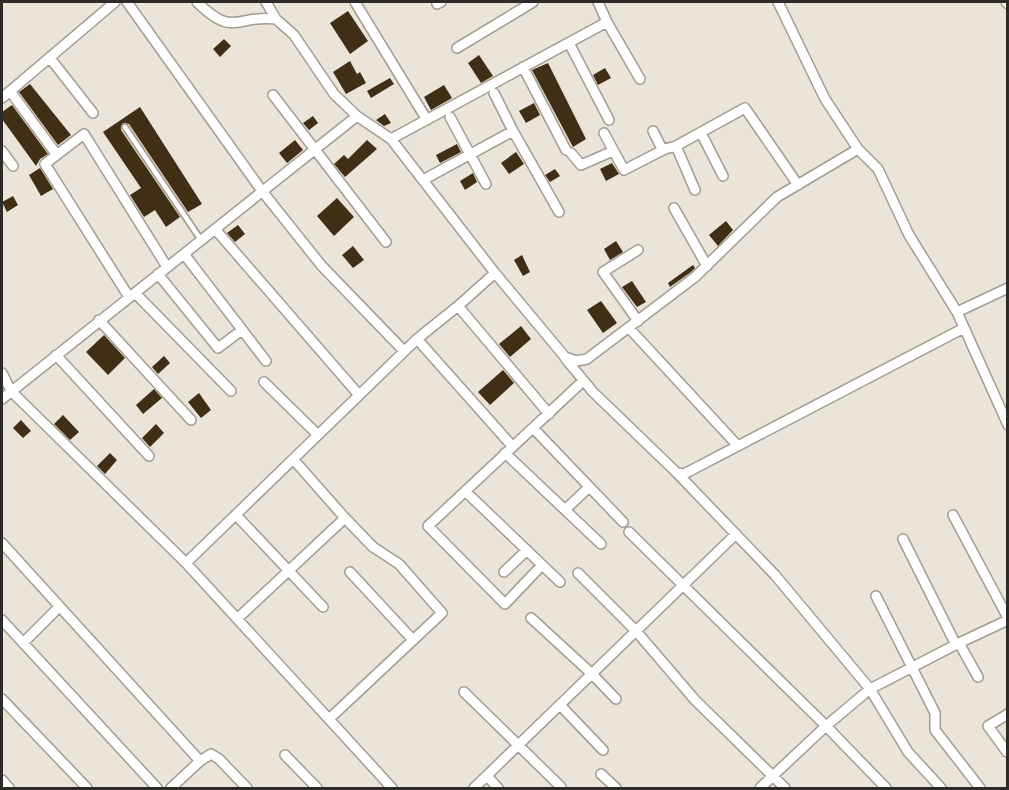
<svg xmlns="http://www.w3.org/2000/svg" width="1009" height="790" viewBox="0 0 1009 790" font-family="Rubik,sans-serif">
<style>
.building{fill:#412f15}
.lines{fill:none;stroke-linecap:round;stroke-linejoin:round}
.lane-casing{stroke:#a39c92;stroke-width:8}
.street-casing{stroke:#a39c92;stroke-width:12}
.lane{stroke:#fff;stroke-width:4.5}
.street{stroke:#fff;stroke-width:9}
</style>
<rect width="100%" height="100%" fill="#ebe4d9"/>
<path class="building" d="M348 11 368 41 350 54 330 23Z
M224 39 231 46 220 57 213 49Z
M479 55 493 76 481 83 468 63Z
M350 61 357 74 360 72 366 83 346 94 333 72Z
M548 63 586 139 573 147 532 70Z
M605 68 611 78 598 85 593 75Z
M390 78 394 84 371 98 367 91Z
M30 84 71 135 58 145 19 92Z
M444 85 452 98 431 110 424 97Z
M534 103 540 115 526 123 519 111Z
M12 105 48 154 40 159 36 166 2 119V112Z
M140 107 202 204 188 212 129 124 123 123 121 126V130L180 217 166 227 155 210 144 217 130 195 141 188 103 132Z
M385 114 391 123 384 126 376 120Z
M313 116 318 123 309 130 303 123Z
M295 140 303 150 287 163 279 153Z
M367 140 377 149 345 177 334 164 344 155 348 159Z
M457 144 461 152 440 163 436 155Z
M516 152 524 164 509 174 501 163Z
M612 163 619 174 606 181 600 169Z
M40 168 53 189 41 196 29 175Z
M555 169 560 176 550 182 545 175Z
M473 173 477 182 465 190 460 181Z
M13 196 18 205 7 212 2 202Z
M337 198 354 217 334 236 317 216Z
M726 221 733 230 718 246 709 235Z
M238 225 245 234 235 242 227 233Z
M616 241 623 252 610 260 604 249Z
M353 246 364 260 353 268 342 255Z
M522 255 530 272 523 276 514 260Z
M693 265 695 268 691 272 670 287 668 283Z
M632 281 646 302 637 307 622 287Z
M601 301 617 323 603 333 587 310Z
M521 326 531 339 510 357 499 344Z
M104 335 125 358 108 375 86 352Z
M164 356 170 363 158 374 152 367Z
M503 370 514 383 490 405 478 392Z
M154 389 162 398 143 414 136 405Z
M199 393 211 410 201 418 188 402Z
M63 415 79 432 70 440 54 424Z
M21 420 31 431 23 438 13 428Z
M156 424 164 433 150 447 142 438Z
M110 453 117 460 105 474 97 466Z"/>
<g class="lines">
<g class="lane-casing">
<path id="lane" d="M125 127 201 240"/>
</g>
<g class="street-casing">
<path id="street" d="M127 2 262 191 321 265 404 351
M197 2C234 39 237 14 276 19L294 35 334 94 357 116 391 139 495 273
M266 2 276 19
M355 2 427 120
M778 2 825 99 858 149 878 169 909 235 957 312
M1006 2 1008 4
M437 4 441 2
M607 22 640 79
M569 43 609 120
M457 48 533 2
M50 58 93 113
M523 67 566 150
M10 91 54 151
M494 93 513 131 559 212
M273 95 386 242
M2 98 115 2
M450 117 486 184
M653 131 661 147 665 149
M604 133 624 170 665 149 676 146 745 108 798 185
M701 133 723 176
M391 139 607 22 598 2
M676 146 695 190
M2 151 13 166
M571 153 581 165 613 151
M423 180 513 131
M674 208 707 266
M215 229 359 395
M638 250 603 272 638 321
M184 254 266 361
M158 274 218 348 242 330
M1008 288 957 312 1008 425
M135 293 231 391
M129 297 45 164 84 134 167 267
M458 306 549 414
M99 320 191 420
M629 328 738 446
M417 339 513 447
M56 355 149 456
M565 358 593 392 677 473 684 474 964 328
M2 373 11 391 186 563 392 788
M264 382 318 435
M2 399 357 116
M533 428 623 522
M505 453 601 544
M677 473 775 575 870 689 908 752 941 788
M465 491 560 582
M565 510 589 487
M236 515 323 607
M953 515 1008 618
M629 532 826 726 886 788
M903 539 956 645
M2 543 200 761
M186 563 417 339 458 306 495 273 565 357 576 361 587 359 695 277 777 197 858 149
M542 565 505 604 428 526 583 381
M350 572 413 640
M504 572 527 550
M578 573 636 631 695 700 785 788
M876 596 935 713V730L980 788
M531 618 592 674 616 699
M237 619 345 518 293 459
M2 620 157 788
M23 643 59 607
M959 643 978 677
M464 692 561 787
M2 699 87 788
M560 705 603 750
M329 719 442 613 399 564 373 547 345 518
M1007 752 988 726 1008 714
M285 755 317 788
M601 774 616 788
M487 776 498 788
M2 780 9 788
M171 788 200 761 211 754 219 759 247 788
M474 788 736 534
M760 788 826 726 870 689 959 643 1008 620"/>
</g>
<use href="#lane" class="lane"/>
<use href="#street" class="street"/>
</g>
<rect width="1009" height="790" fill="none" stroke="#2d2b27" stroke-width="6"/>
</svg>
